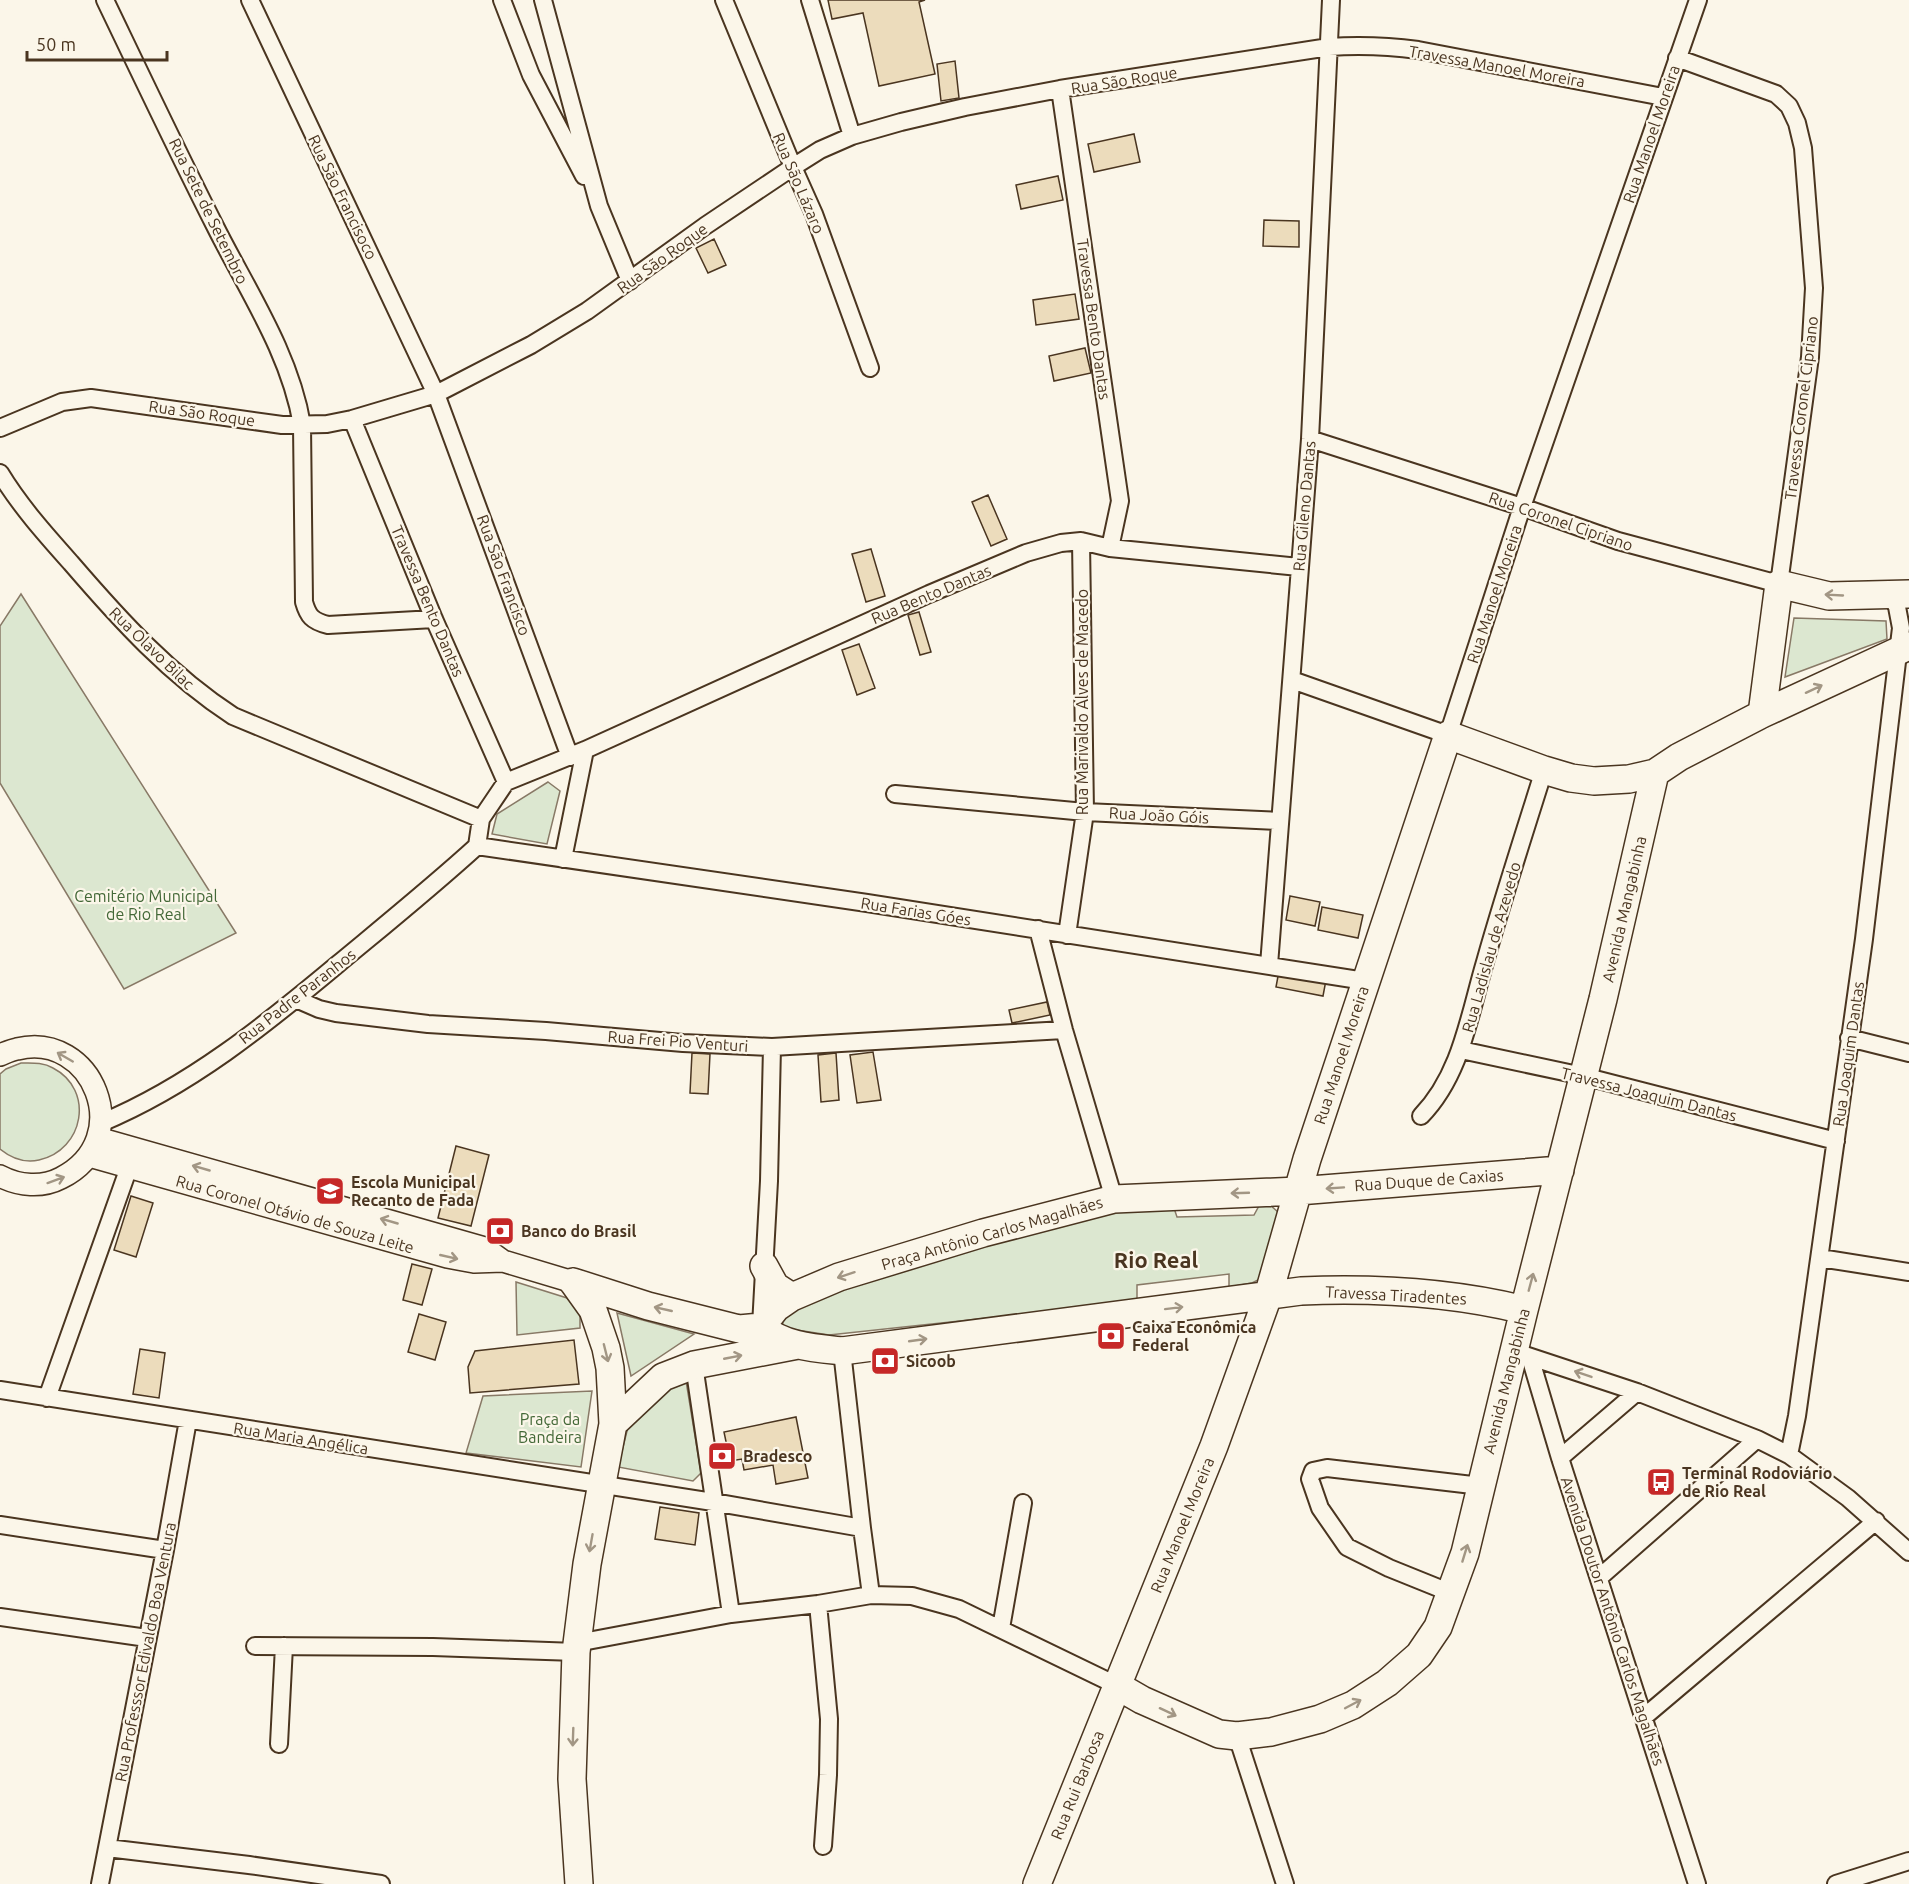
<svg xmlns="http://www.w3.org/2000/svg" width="1909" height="1884" viewBox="0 0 1909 1884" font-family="Ubuntu,sans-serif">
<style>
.green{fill:#dce7d0;stroke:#887966;stroke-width:1.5}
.building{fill:#ecdcbc;stroke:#4a3520;stroke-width:1.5}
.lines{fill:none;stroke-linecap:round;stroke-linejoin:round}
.minor-casing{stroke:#4a3520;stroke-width:20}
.tertiary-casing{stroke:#4a3520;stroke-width:24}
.primary-casing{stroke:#4a3520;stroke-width:30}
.minor{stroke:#fbf6e9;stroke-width:16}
.tertiary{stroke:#fbf6e9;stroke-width:21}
.primary{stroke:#fbf6e9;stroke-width:27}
.oneway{stroke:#a29684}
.labels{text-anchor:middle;stroke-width:4.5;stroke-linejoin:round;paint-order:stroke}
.street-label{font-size:16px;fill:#4a3520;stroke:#fbf6e9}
.park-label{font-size:16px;fill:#436837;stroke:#fbf6e9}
.poi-label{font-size:16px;font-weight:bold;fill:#4a3520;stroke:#fbf6e9;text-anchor:start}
.district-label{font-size:22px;font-weight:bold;fill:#4a3520;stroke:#fbf6e9}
</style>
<rect width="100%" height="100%" fill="#fbf6e9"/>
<path class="green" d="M21 594 236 933 124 989 0 783V626Z
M1794 618 1886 621 1887 639 1785 677Z
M548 782 560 791 547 844 492 834 497 814Z
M21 1063C32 1063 43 1062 53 1068 95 1090 84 1150 39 1160 25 1163 11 1158 0 1149V1074L6 1069Z
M1260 1204 1270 1205 1278 1212 1260 1279 1252 1283 1229 1287V1274L1137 1285V1302L829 1335 784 1328 781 1317 845 1282 1110 1208 1173 1205 1177 1217 1254 1215Z
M516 1282 567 1298 580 1313V1328L517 1335Z
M617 1313 694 1334 631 1376Z
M673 1380 686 1381 701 1473 693 1481 618 1467 628 1427Z
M592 1391 581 1467 466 1453 483 1396Z"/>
<path class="building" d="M828 0H925L919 2 935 74 879 86 863 13 832 19Z
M955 61 959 98 941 101 937 64Z
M1134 134 1140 162 1094 172 1088 144Z
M1058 176 1063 200 1021 209 1016 185Z
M1264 220 1299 221V247L1263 246Z
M714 239 726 265 708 273 696 248Z
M1075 294 1079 319 1036 325 1033 300Z
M1085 348 1091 373 1054 381 1049 356Z
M988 495 1007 539 991 546 972 502Z
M871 549 885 596 866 602 852 554Z
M919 612 931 652 920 655 908 615Z
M859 644 875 688 857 695 842 650Z
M1290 896 1320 902 1315 926 1286 920Z
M1322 907 1363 915 1358 938 1318 930Z
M1279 971 1326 980 1323 996 1276 987Z
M1047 1002 1050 1015 1012 1023 1009 1010Z
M873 1052 881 1100 857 1103 850 1055Z
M692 1053 710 1054 708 1094 690 1093Z
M836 1053 839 1100 821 1102 818 1055Z
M456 1146 489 1155 471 1226 438 1218Z
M131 1196 153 1203 136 1257 114 1250Z
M412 1264 432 1269 422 1305 403 1300Z
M419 1314 446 1322 435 1360 408 1352Z
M574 1340 579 1384 470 1393 468 1367 475 1351Z
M140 1349 165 1353 159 1398 133 1394Z
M796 1417 808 1478 776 1484 773 1465 744 1470 742 1459 730 1461 724 1432Z
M660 1507 699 1513 695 1545 655 1539Z"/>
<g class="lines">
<g class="minor-casing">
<path id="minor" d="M105 0C141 75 177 151 215 226 247 290 290 353 302 425L304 602C308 616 312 621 328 625L434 619
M250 0 436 394 570 757
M502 0 531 75 584 176
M543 0 599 206 630 281
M724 0 793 167 814 214 870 368
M810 0 852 136
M1060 89 1120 501 1110 548
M352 419 434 619 506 782
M0 428 62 402 91 398 282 425 327 424 352 419 436 394 531 345 587 311 705 226 793 167 820 150 852 136 901 122 965 107 1060 89 1329 47C1360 45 1388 46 1418 50L1663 97
M1310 439 1522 507 1618 541 1779 584 1810 357 1814 288 1803 148 1797 123 1789 106 1776 94 1677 58
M0 473C20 506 46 535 71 563 120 620 170 675 233 716L481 819
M1292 680 1448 735 1522 507 1698 0
M895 794 1085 812 1280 821
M477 846 481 819 506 782 585 750 929 594 1026 553 1061 543 1081 541 1110 548 1299 567
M477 846 867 903 1365 981
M563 859 585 750
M1038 929 1064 1030 1114 1199
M1067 935 1085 812 1081 541
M1269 965 1310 439 1331 0
M296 999 319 1009 336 1013 428 1024 546 1031 683 1043 772 1047 1064 1030
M1849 1038 1909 1053
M1461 1050 1583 1076 1836 1141
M1421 1116C1461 1075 1469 1016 1485 962 1503 898 1524 834 1544 770
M101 1123C190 1086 265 1025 338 964 385 925 432 887 477 846
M1820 1258 1909 1272
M761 1326 769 1181 772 1047
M842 1351 862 1528 871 1595
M1522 1354 1637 1392 1757 1439 1789 1455 1848 1498 1909 1552
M1530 1357 1560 1458 1697 1884
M694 1365 731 1614
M0 1390 713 1502 862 1528
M47 1398 133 1156
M1789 1455 1797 1416 1864 939 1901 628 1897 607 1891 595
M1560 1458 1637 1392
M0 1525 165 1550
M1600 1577 1757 1439
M1451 1593 1389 1568 1347 1547 1320 1508 1310 1479 1313 1471 1327 1468 1481 1486
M818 1604 829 1719 828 1775 823 1846
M0 1617 147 1638
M1001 1628 1023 1503
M577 1643 731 1614 818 1604 871 1595 912 1596 959 1609 1116 1685
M255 1646 433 1647 576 1652
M1644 1717 1876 1521
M1237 1736 1285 1884
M279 1744 284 1646
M107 1848 249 1865 381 1884
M100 1884 165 1550 188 1420
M1836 1884 1909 1861"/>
</g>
<g class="tertiary-casing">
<path id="tertiary" d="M0 1055C5 1053 11 1050 17 1049 92 1030 138 1139 61 1178 42 1188 19 1186 0 1176
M98 1138 485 1248 503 1261 573 1282
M89 1156 447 1257 474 1262 503 1261"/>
</g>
<g class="primary-casing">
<path id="primary" d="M1762 714 1779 584 1829 596 1909 594
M764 1266 775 1286 792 1297
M573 1282 593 1310 606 1348 610 1368 613 1424 587 1564 576 1652 572 1779 579 1884
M573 1282 648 1306 739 1329 761 1327
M761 1327 776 1308 792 1297 839 1277 983 1233 1114 1199 1298 1191 1560 1170
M761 1327C783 1346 814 1348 842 1351L1301 1291C1375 1288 1451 1292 1524 1310
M613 1424 663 1377 694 1365 798 1345
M1116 1685 1142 1700 1219 1734 1237 1736 1271 1732 1320 1719 1353 1705 1387 1683 1419 1655 1438 1627 1465 1553 1524 1310 1603 999 1655 773
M1037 1884 1214 1446 1268 1296 1307 1159 1448 735 1544 770 1571 778 1594 781 1629 779 1655 773 1679 757 1762 714 1909 646"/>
</g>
<use href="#minor" class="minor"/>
<use href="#tertiary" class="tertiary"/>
<use href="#primary" class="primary"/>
</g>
<defs><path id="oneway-shaft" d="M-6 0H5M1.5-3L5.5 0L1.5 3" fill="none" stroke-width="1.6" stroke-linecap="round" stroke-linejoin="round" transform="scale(1.5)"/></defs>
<g class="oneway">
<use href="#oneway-shaft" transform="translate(1834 595) rotate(-177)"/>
<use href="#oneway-shaft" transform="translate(1814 689) rotate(-25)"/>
<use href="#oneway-shaft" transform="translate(65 1057) rotate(-150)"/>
<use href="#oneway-shaft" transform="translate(201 1168) rotate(-164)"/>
<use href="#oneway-shaft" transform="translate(56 1180) rotate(-20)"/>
<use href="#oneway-shaft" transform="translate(1335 1188) rotate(176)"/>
<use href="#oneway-shaft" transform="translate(1240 1193) rotate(178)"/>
<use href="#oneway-shaft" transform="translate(389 1221) rotate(-164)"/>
<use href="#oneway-shaft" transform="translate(449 1257) rotate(13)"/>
<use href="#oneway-shaft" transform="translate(846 1275) rotate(162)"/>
<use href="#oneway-shaft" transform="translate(1531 1282) rotate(-75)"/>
<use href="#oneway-shaft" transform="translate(1174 1308) rotate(-7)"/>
<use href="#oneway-shaft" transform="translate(663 1309) rotate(-167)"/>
<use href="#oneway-shaft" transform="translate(918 1340) rotate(-8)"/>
<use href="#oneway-shaft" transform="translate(606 1353) rotate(76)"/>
<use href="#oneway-shaft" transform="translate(733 1357) rotate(-11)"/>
<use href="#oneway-shaft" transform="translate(1583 1374) rotate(-161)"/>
<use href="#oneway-shaft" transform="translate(591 1543) rotate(100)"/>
<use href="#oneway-shaft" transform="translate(1465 1553) rotate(-73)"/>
<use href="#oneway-shaft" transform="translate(1353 1704) rotate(-28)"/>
<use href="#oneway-shaft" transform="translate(1168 1712) rotate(25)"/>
<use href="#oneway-shaft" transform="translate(573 1737) rotate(92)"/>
</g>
<defs>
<g id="school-square" transform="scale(1.5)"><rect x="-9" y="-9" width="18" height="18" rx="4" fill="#c62828" stroke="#fbf6e9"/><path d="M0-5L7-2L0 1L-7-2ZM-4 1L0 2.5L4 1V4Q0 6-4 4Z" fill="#fff"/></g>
<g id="bank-square" transform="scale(1.5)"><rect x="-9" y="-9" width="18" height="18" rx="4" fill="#c62828" stroke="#fbf6e9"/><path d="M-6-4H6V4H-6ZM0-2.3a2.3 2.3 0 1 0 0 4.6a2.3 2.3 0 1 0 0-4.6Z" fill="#fff"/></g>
<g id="bus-square" transform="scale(1.5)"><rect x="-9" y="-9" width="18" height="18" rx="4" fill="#c62828" stroke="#fbf6e9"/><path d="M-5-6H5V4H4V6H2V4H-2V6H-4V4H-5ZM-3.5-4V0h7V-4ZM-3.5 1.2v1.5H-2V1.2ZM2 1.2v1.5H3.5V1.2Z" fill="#fff"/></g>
</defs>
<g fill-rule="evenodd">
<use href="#school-square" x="330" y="1191"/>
<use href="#bank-square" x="500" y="1231"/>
<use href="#bank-square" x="1111" y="1336"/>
<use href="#bank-square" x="885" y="1361"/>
<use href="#bank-square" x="722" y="1456"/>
<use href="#bus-square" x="1661" y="1482"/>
</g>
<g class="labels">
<g class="street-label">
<text transform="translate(1497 66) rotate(10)" y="6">Travessa Manoel Moreira</text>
<text transform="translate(1124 80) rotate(-9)" y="6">Rua São Roque</text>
<text transform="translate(1651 134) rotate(-71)" y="6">Rua Manoel Moreira</text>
<text transform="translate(799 183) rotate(67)" y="6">Rua São Lázaro</text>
<text transform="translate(343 197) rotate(64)" y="6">Rua São Francisoco</text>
<text transform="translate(209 211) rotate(64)" y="6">Rua Sete de Setembro</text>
<text transform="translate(662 258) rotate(-36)" y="6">Rua São Roque</text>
<text transform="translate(1094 319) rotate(82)" y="6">Travessa Bento Dantas</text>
<text transform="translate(1801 408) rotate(-83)" y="6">Travessa Coronel Cipriano</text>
<text transform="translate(202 413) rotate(8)" y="6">Rua São Roque</text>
<text transform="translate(1304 506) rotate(-85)" y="6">Rua Gileno Dantas</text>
<text transform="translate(1561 521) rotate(19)" y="6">Rua Coronel Cipriano</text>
<text transform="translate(504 575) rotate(70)" y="6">Rua São Francisco</text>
<text transform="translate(931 594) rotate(-23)" y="6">Rua Bento Dantas</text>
<text transform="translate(1494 594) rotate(-72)" y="6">Rua Manoel Moreira</text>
<text transform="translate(428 601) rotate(67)" y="6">Travessa Bento Dantas</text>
<text transform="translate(152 648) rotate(44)" y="6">Rua Olavo Bilac</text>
<text transform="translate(1082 702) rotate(-90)" y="6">Rua Marivaldo Alves de Macedo</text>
<text transform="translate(1159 815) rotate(3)" y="6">Rua João Góis</text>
<text transform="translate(1624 909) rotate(-77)" y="6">Avenida Mangabinha</text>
<text transform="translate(916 911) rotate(9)" y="6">Rua Farias Góes</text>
<text transform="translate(1491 947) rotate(-74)" y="6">Rua Ladislau de Azevedo</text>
<text transform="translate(297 996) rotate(-38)" y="6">Rua Padre Paranhos</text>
<text transform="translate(678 1041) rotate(4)" y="6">Rua Frei Pio Venturi</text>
<text transform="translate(1848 1054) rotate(-82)" y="6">Rua Joaquim Dantas</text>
<text transform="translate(1341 1055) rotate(-72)" y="6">Rua Manoel Moreira</text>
<text transform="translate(1649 1094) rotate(14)" y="6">Travessa Joaquim Dantas</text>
<text transform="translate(1429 1180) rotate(-4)" y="6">Rua Duque de Caxias</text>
<text transform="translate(295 1214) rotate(16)" y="6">Rua Coronel Otávio de Souza Leite</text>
<text transform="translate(992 1233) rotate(-16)" y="6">Praça Antônio Carlos Magalhães</text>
<text transform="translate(1396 1295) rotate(3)" y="6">Travessa Tiradentes</text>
<text transform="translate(1506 1381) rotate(-76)" y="6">Avenida Mangabinha</text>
<text transform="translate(301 1438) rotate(9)" y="6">Rua Maria Angélica</text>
<text transform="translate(1182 1525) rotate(-68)" y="6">Rua Manoel Moreira</text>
<text transform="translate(1613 1621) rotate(72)" y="6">Avenida Doutor Antônio Carlos Magalhães</text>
<text transform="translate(145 1652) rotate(-79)" y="6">Rua Professsor Edivaldo Boa Ventura</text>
<text transform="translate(1077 1785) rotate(-68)" y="6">Rua Rui Barbosa</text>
</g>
<g class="park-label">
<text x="146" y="902">Cemitério Municipal<tspan x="146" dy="18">de Rio Real</tspan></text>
<text x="550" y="1425">Praça da<tspan x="550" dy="18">Bandeira</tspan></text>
</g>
<g class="poi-label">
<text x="351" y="1188">Escola Municipal<tspan x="351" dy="18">Recanto de Fada</tspan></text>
<text x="521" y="1237">Banco do Brasil</text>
<text x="1132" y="1333">Caixa Econômica<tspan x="1132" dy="18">Federal</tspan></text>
<text x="906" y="1367">Sicoob</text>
<text x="743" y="1462">Bradesco</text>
<text x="1682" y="1479">Terminal Rodoviário<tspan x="1682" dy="18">de Rio Real</tspan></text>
</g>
<g class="district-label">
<text x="1156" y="1268">Rio Real</text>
</g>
</g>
<path d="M27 51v9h140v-9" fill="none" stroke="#4a3520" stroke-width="3"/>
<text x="36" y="51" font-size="18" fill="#4a3520" stroke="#fbf6e9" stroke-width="4.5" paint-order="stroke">50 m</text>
</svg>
